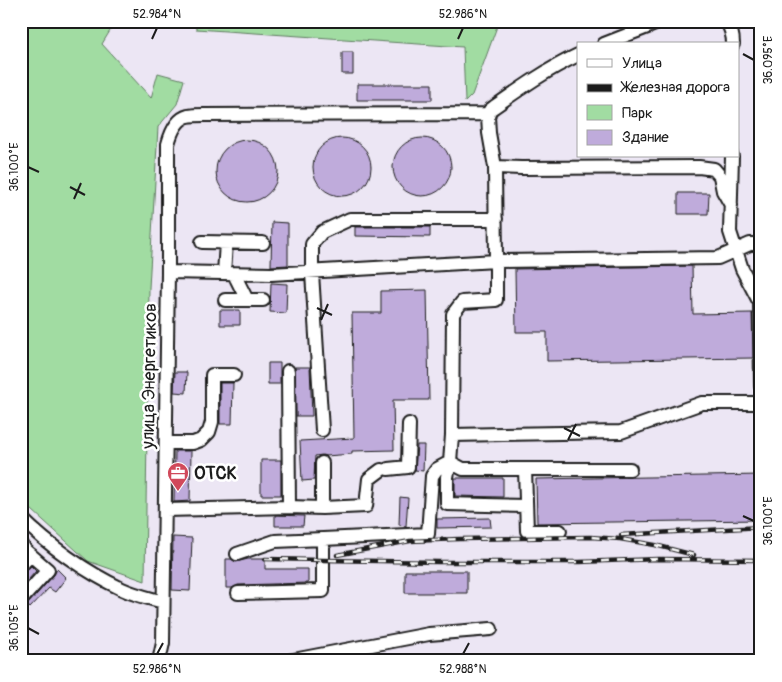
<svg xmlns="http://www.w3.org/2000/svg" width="782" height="682" viewBox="0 0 782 682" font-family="Pangolin,sans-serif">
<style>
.green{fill:#a1dca2;stroke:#5e7c5f}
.building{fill:#bfabdb;stroke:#1c1c1c}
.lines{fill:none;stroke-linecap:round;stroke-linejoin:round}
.minor-casing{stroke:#1c1c1c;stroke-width:16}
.minor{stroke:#fff;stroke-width:12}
.rail-casing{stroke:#1c1c1c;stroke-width:4.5}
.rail{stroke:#fff;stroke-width:2.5;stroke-dasharray:8;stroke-linecap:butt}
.ticks{fill:none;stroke:#1c1c1c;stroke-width:2}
.labels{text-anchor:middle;stroke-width:5;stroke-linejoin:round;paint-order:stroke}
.street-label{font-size:18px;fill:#1c1c1c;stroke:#fff}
.poi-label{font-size:18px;font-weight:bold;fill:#1c1c1c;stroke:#fff;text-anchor:start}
.neatline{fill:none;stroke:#1c1c1c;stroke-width:2}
.ticks-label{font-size:12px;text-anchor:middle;fill:#1c1c1c}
</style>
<rect width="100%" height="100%" fill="#ece6f4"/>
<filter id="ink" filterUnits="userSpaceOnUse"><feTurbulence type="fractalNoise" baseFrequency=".02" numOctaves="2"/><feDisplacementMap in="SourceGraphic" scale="10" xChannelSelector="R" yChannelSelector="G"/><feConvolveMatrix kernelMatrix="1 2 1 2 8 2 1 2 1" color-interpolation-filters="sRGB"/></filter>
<g filter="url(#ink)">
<path class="green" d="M21 21H116L102 44 151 98 158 73 184 80 177 104 158 127 149 288 145 581 88 561 21 500Z
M194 21H499L472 95 465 102 463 47 196 29Z"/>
<path class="building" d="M342 52H353V74H342Z
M357 84H432V100H357Z
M393 167a29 29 0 1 1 58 0a29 29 0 1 1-58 0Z
M313 167a29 29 0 1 1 58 0a29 29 0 1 1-58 0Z
M216 171a31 31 0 1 1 62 0a31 31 0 1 1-62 0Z
M678 193H709L708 214H678Z
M272 222 288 223V265L271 266Z
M355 227H430V237L355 236Z
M692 266 693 314 752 313 753 358 547 361V332H516L515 269Z
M271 283 287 284 286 313 270 312Z
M427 290 429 400H393L394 450 352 451V454L326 456 322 455 315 456 314 480 302 481 300 441 354 438 352 313H381V291Z
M220 310H240V325H220Z
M268 363H280V384H268Z
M295 367H310L312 416H296Z
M175 372H187L186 393 174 392Z
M220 383H233L232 424H220Z
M417 445H424L423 471 415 470Z
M175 451H191L190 501 174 502Z
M261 460H281V495H261Z
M761 475V520L537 523 536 479Z
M455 478H503V497L455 496Z
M400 497 408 498 406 526 399 525Z
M275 515 304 516 303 526H275Z
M490 518 491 527 437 528V519Z
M173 537 192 538 190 591 172 590Z
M226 559H231L236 562 248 559H265V569H308V583L238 585 232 588H226Z
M31 566 36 571 21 588V573L26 571Z
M57 569 66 578 55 592 49 588 30 608 27 605 54 575Z
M405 571H467V593H405Z"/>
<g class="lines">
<g class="minor-casing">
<path id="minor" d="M726 21C731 28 733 35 733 44
M604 44 663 21
M732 156 730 232 742 269 760 303 761 386
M495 167 521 168 699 167 714 169 720 176 723 191 731 205
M202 242 263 243
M168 272 271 274 496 261 495 167 489 133 488 116 490 110 494 107C521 88 548 69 578 55
M224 273 226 243
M234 274 247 300H263
M225 300H247
M288 371 289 507
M322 430 312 273V244L322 232 350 219H496
M452 435 621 432 702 403H761
M166 443H193L201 440 209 432 212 422V375H234
M322 463V508
M388 469 408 467 409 424
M525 469 527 531H560
M526 506 447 504V477L450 462 463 469H630
M165 510 289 507 322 508 366 506 369 479 381 470
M21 518C49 546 86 572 122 589 135 595 149 598 163 602
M21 543 25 550 48 570 22 599
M237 554 275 541 323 539 428 534 432 476 437 469 450 462 452 435 453 314 462 302 496 300V261L718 258 750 244H761
M21 565 31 555
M238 593 323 591V539
M159 661 163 643 168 272V144C171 133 176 119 188 116 193 115 199 115 204 115L489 114
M288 661 429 634 491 629"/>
</g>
<use href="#minor" class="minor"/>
<g class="rail-casing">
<path id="rail" d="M621 535 761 527
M337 555 410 541 459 539 590 537 620 539 655 545 694 555
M265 559 439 562H579L658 559 761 560"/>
</g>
<use href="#rail" class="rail"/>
</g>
</g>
<path class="ticks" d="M152 39 157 28M458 39 463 28M743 54 754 60M28 167 39 172M70 187 85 195M74 199 81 183M317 308 332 315M321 320 328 304M564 428 580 436M568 440 576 424M743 516 754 521M28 628 39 634M157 654 163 643M463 654 469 643"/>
<defs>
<g id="office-pin" transform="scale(1.125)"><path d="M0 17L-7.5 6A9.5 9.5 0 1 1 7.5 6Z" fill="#d1495b" stroke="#fff"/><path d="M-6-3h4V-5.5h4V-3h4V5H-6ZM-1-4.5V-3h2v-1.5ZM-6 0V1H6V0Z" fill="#fff"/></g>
</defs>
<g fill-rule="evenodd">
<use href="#office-pin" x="178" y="473"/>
</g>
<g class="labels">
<g class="street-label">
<text transform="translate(149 376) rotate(-89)" y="6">улица Энергетиков</text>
</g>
<g class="poi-label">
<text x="194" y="479">ОТСК</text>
</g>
</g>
<rect width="782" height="682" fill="none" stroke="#fff" stroke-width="55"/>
<rect x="577" y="42" width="162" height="115" fill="#ffffff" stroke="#a4a4a4"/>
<rect x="587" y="59" width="25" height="8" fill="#ffffff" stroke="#a4a4a4"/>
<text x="622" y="68" font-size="15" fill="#1c1c1c">Улица</text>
<rect x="587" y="84" width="25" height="8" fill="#1c1c1c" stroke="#a4a4a4"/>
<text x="622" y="92" font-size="15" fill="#1c1c1c">Железная дорога</text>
<rect x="587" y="105" width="25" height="15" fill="#a1dca2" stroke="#a4a4a4"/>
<text x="622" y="118" font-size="15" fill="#1c1c1c">Парк</text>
<rect x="587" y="130" width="25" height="15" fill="#bfabdb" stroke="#a4a4a4"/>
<text x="622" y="142" font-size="15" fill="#1c1c1c">Здание</text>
<rect x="28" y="28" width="726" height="626" class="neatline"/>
<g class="ticks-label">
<text x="157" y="18">52.984°N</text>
<text x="463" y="18">52.986°N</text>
<text transform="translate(768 60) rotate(-90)" y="4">36.095°E</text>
<text transform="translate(14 167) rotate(-90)" y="4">36.100°E</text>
<text transform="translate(768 521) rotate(-90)" y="4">36.100°E</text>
<text transform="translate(14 628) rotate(-90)" y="4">36.105°E</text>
<text x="157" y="673">52.986°N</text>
<text x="463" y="673">52.988°N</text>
</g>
</svg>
